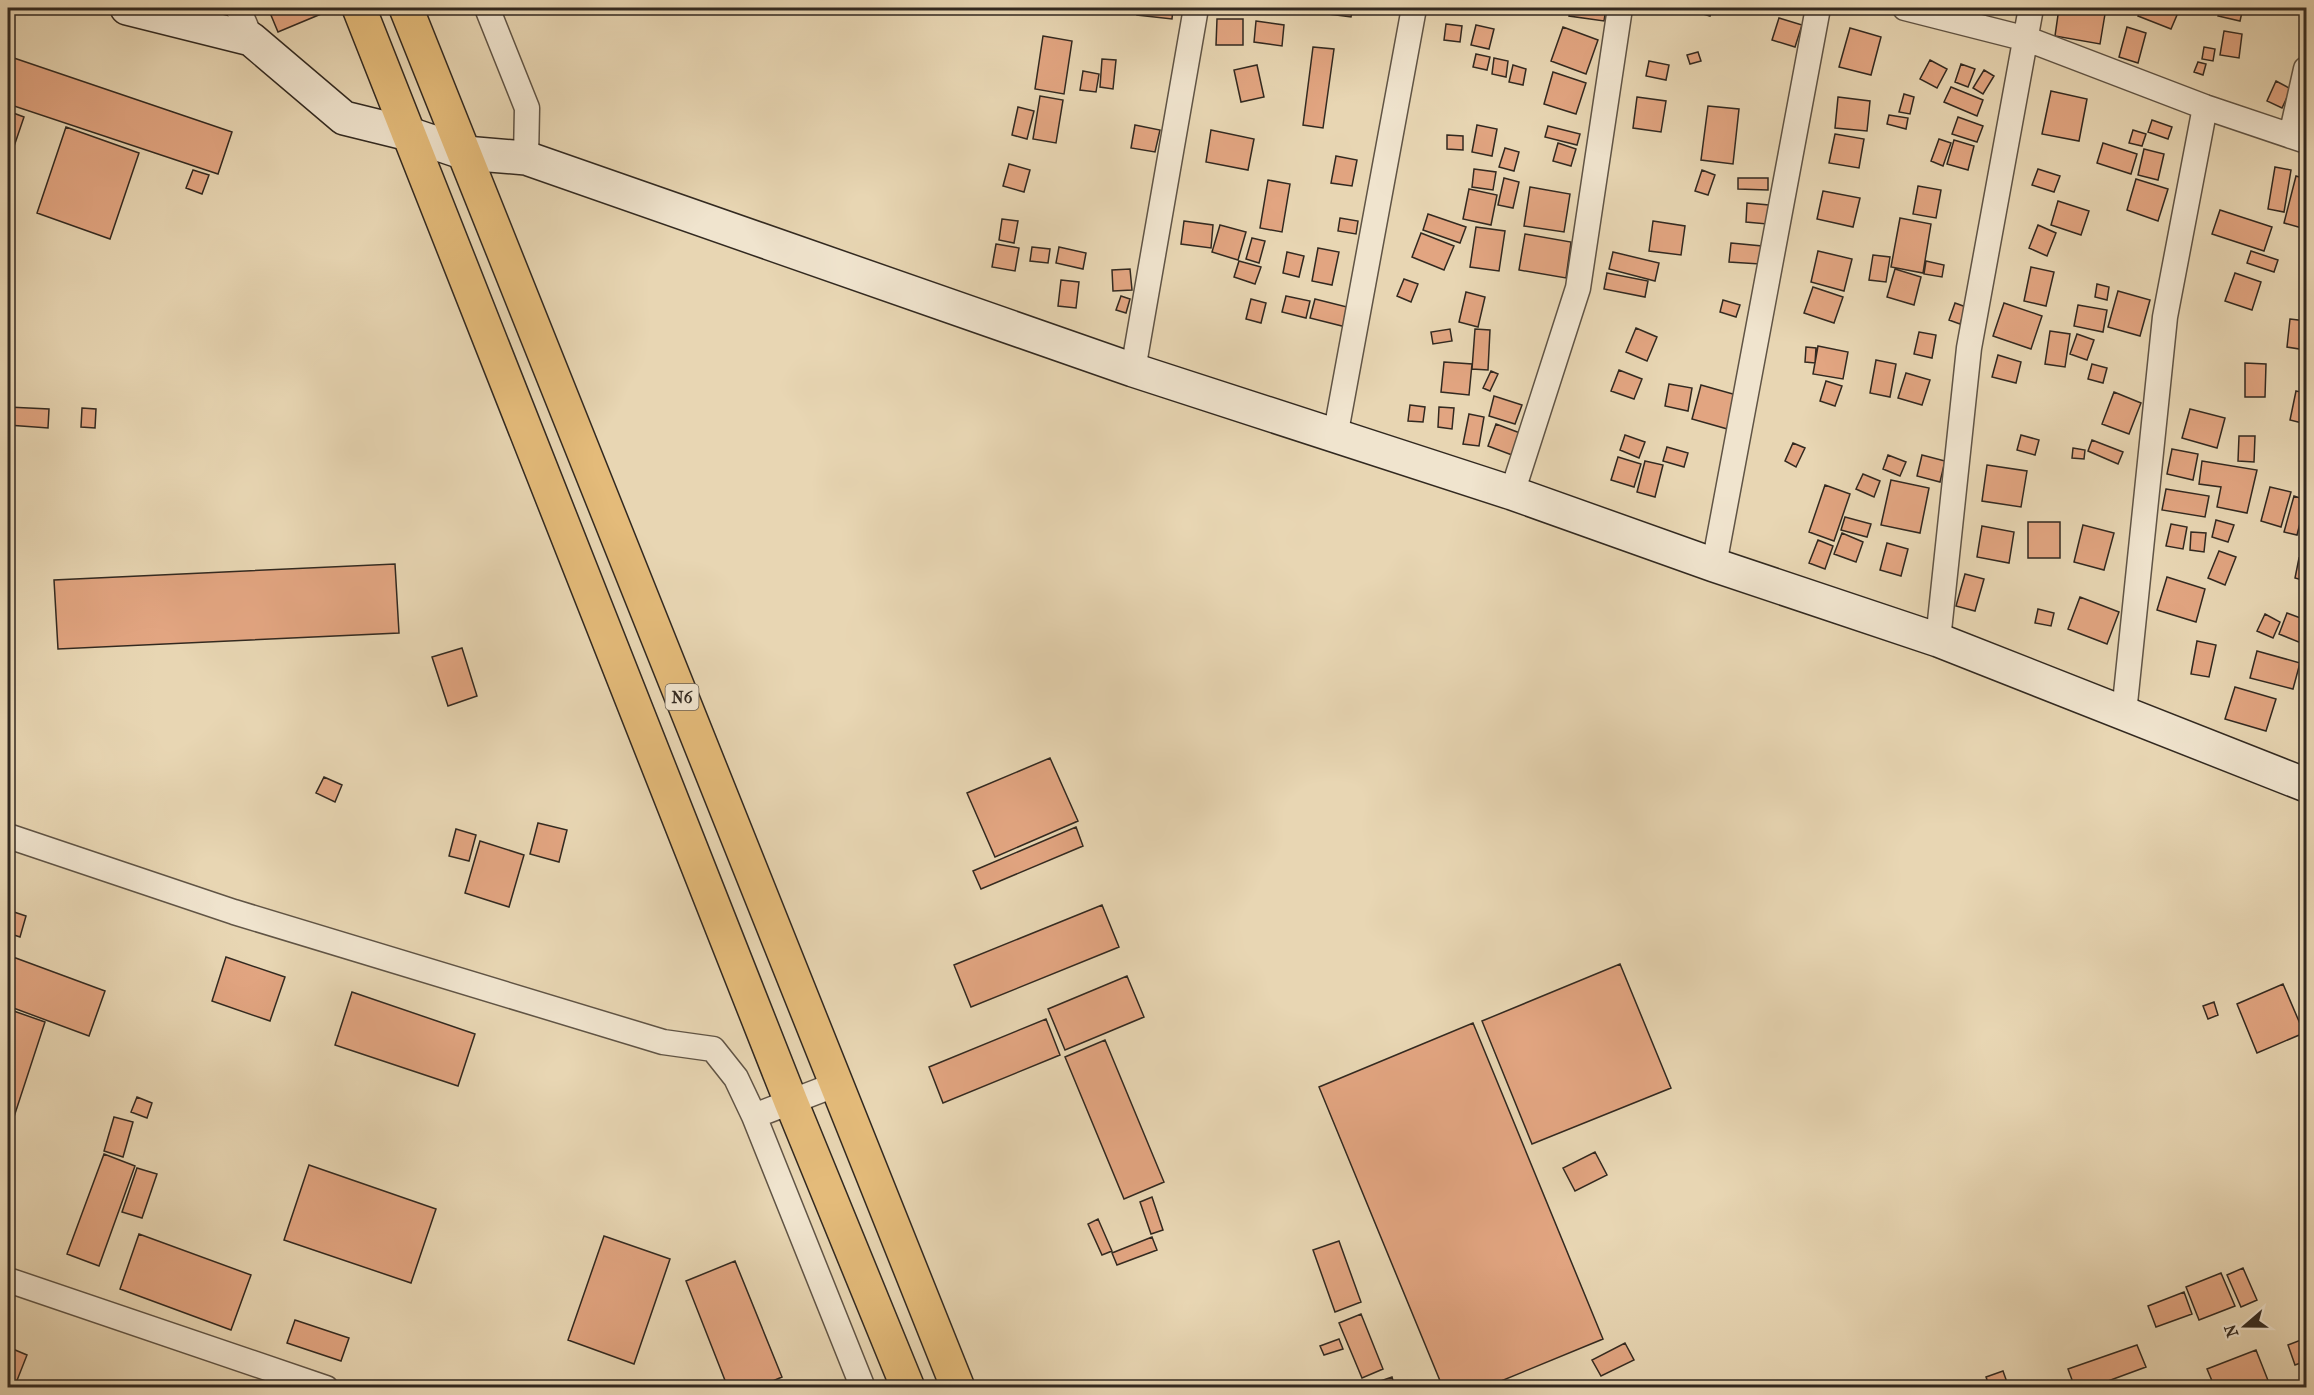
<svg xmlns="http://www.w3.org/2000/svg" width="2314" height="1395" viewBox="0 0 2314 1395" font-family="'IM FELL French Canon',serif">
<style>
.building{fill:#e2a581;stroke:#322920;stroke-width:1.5}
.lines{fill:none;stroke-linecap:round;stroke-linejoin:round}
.street-casing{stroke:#605445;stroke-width:27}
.secondary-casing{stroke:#322920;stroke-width:36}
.highway-casing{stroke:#322920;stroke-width:36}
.street{stroke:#f0e4ce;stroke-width:24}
.secondary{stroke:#f0e4ce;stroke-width:33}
.highway{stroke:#e4bb7a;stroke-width:33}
.labels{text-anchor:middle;stroke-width:4.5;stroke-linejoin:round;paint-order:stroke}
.shield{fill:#f0e4ce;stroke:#6b6154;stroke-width:1.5}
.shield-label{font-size:16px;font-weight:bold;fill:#322920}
</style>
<rect width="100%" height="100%" fill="#e8d6b3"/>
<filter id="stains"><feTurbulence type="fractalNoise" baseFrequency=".00333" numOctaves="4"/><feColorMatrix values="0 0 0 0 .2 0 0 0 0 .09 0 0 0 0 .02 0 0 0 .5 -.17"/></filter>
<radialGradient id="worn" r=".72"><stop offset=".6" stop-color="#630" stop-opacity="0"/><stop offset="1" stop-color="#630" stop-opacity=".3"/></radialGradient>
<path class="building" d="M268 8H318L321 14 278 32Z
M1138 8H1173L1172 19 1137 15Z
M1330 8H1353L1351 17 1329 14Z
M1570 8H1606L1604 21 1569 16Z
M1694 8H1713L1710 16 1693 11Z
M2059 8H2106L2100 44 2055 36Z
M2141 8H2180L2171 29 2138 16Z
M2220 8H2243L2240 21 2218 16Z
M1779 18 1802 25 1795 47 1772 40Z
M1217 19H1243V45H1216Z
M1256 21 1284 25 1282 46 1254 42Z
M1446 24 1462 26 1460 42 1444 40Z
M1476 25 1494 29 1489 49 1471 45Z
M1563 27 1598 40 1586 74 1551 61Z
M2127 27 2146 33 2138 63 2119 57Z
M1850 28 1881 37 1871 75 1839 67Z
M2224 31 2242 34 2239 58 2220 55Z
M1043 36 1072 41 1064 94 1035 89Z
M1313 47 1334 49 1323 128 1303 125Z
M2204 47 2215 49 2213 61 2202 59Z
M1698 52 1701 61 1690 64 1687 55Z
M1476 54 1490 57 1487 70 1473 67Z
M8 56 232 132 218 174 8 104Z
M1494 58 1508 61 1506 77 1492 74Z
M1102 59 1116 60 1113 89 1100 87Z
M1930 60 1947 69 1937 88 1920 79Z
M1649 61 1669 65 1666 80 1646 76Z
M2198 62 2206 64 2203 75 2194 72Z
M1961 64 1975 69 1968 87 1955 82Z
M1257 65 1264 97 1241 102 1234 70Z
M1513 65 1526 69 1523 85 1509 82Z
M1984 70 1994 76 1983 94 1973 88Z
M1083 71 1099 74 1096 92 1080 90Z
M1553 72 1586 83 1576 114 1544 104Z
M2276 81 2291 89 2282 108 2267 101Z
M1951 87 1983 100 1977 116 1944 102Z
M2051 91 2087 99 2079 141 2042 134Z
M1904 94 1914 97 1910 114 1899 112Z
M1040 96 1063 100 1056 143 1033 139Z
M1637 97 1666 101 1661 132 1633 128Z
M1838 97 1870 101 1867 131 1835 128Z
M1708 106 1739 109 1733 164 1701 160Z
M1018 107 1034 111 1027 139 1012 135Z
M8 111 24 117 8 164Z
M1889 115 1908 118 1906 129 1887 124Z
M1958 117 1983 126 1977 142 1952 134Z
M2152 120 2172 127 2168 139 2148 132Z
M1135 125 1160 130 1155 152 1131 148Z
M1477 125 1497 129 1492 156 1472 152Z
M1548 126 1580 134 1577 145 1545 137Z
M66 127 139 153 110 239 37 213Z
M1211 130 1254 139 1248 170 1206 162Z
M2133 130 2146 134 2142 146 2129 143Z
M1835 134 1864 139 1859 168 1829 163Z
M1447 135 1463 136V150L1447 149Z
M1939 139 1951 143 1943 166 1931 161Z
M1954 140 1974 146 1968 170 1947 164Z
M1558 143 1576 149 1571 166 1553 161Z
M2103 143 2137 154 2131 174 2097 163Z
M1505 148 1519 152 1514 171 1499 167Z
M2144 149 2164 154 2158 180 2138 175Z
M1336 156 1357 160 1352 186 1331 183Z
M1009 164 1030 170 1024 192 1003 186Z
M2275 167 2291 170 2284 212 2268 209Z
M1474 169 1496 172 1493 190 1472 187Z
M2038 169 2060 176 2054 192 2032 185Z
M193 170 209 175 202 194 186 188Z
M1702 170 1715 175 1708 195 1695 191Z
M2296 176 2306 179V212L2302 228 2284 223Z
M1504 178 1519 182 1513 208 1498 205Z
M1738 178H1768V190L1738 189Z
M2136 179 2168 189 2158 221 2127 210Z
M1268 180 1290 184 1282 232 1260 228Z
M1918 186 1941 190 1936 218 1913 214Z
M1530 187 1570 194 1564 232 1524 226Z
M1469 189 1497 195 1491 225 1463 219Z
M1823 191 1860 198 1853 227 1817 219Z
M2058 201 2089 211 2081 235 2051 225Z
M1747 203 1769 205 1767 224 1746 222Z
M2220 210 2272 227 2264 251 2212 234Z
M1428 214 1466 227 1460 243 1423 230Z
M1340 218 1358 221 1356 234 1338 231Z
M1900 218 1931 224 1923 273 1891 267Z
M1002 219 1018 221 1014 243 999 240Z
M1184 221 1213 225 1211 248 1181 244Z
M1653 221 1685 226 1681 255 1649 251Z
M1220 225 1246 232 1238 260 1212 252Z
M2038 225 2056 233 2047 256 2029 248Z
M1476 227 1505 231 1499 271 1470 267Z
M1421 233 1454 246 1444 270 1412 257Z
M1525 234 1571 242 1566 278 1519 270Z
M1252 238 1265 241 1259 263 1246 259Z
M1731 243 1762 246 1760 264 1729 262Z
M996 244 1019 248 1015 271 992 267Z
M1032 247 1050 249 1048 263 1030 261Z
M1059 247 1086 253 1083 269 1056 263Z
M1318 248 1339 252 1332 285 1312 281Z
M1818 251 1852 259 1844 291 1811 282Z
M2251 251 2278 260 2274 272 2247 263Z
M1287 252 1304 256 1299 277 1283 273Z
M1613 252 1659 263 1655 281 1609 269Z
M1873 255 1890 257 1886 282 1869 280Z
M8 261 13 263 8 281Z
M1239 261 1261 267 1255 284 1234 277Z
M1926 261 1944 265 1942 277 1924 274Z
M2031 267 2054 272 2046 306 2024 301Z
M1130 269 1132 290 1113 291 1112 270Z
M1895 269 1921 277 1914 305 1887 297Z
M1607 273 1648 281 1645 297 1604 289Z
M2235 273 2261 282 2252 310 2225 301Z
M1404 279 1418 284 1411 302 1397 296Z
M1061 280 1079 282 1076 308 1058 306Z
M2097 284 2109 287 2107 300 2095 297Z
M1813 287 1843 297 1834 323 1804 313Z
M2118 291 2150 300 2140 336 2108 327Z
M1466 292 1485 297 1478 327 1459 322Z
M1121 296 1130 299 1126 313 1116 310Z
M1286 296 1310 301 1306 318 1282 312Z
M1251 299 1266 303 1261 323 1246 319Z
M1315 299 1351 308 1346 327 1310 318Z
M1723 300 1740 305 1736 317 1720 312Z
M1955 303 1966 307 1960 324 1949 320Z
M2004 303 2042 316 2031 349 1993 336Z
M2078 305 2107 310 2103 332 2074 326Z
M2290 319 2306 321V350L2287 347Z
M1636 328 1657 337 1647 361 1626 352Z
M1450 329 1452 341 1433 344 1431 332Z
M1475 329 1490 330 1488 370 1472 369Z
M2050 331 2070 334 2065 367 2045 364Z
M1919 332 1936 335 1932 358 1914 354Z
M2077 334 2094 340 2087 360 2070 354Z
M1818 346 1848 352 1843 379 1813 374Z
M1806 347 1816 348 1815 363 1805 362Z
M1998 355 2021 362 2016 383 1992 377Z
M1876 360 1896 364 1890 397 1870 393Z
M1444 362 1472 364 1469 395 1441 392Z
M2245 363 2266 364 2265 397H2245Z
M2092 364 2107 368 2103 383 2088 379Z
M1619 370 1642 379 1634 399 1611 391Z
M1491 371 1498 374 1490 391 1483 388Z
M1906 373 1930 380 1922 405 1898 398Z
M1826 381 1842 386 1835 406 1820 401Z
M1669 384 1692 388 1688 411 1665 406Z
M1701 385 1740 396 1731 430 1692 419Z
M2296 391 2306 393V424L2290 420Z
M2114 392 2141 403 2129 434 2102 424Z
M1494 396 1522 405 1515 424 1489 416Z
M1410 405 1425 407 1423 422 1408 421Z
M8 407 49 409 48 428 8 425Z
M1439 407 1454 408 1452 429 1438 427Z
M82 408 96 409 95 428 81 427Z
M2190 409 2225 418 2217 448 2182 438Z
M1469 414 1484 417 1479 446 1463 444Z
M1496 424 1520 433 1512 455 1488 446Z
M1625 435 1645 442 1639 458 1620 450Z
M2021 435 2039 440 2035 455 2017 450Z
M2239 436H2255L2254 462 2238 461Z
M2092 440 2123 452 2118 464 2088 451Z
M1793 443 1805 448 1796 467 1785 461Z
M1667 447 1688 453 1684 467 1663 461Z
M2073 448 2085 450 2084 459 2072 458Z
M2172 449 2198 454 2193 480 2167 474Z
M1888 455 1906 462 1900 476 1883 469Z
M1922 455 1945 461 1940 482 1917 476Z
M1618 457 1641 464 1634 487 1611 480Z
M1645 461 1663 465 1655 497 1637 492Z
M2202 461 2257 470 2247 513 2217 507 2221 487 2199 484Z
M1987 465 2027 471 2021 507 1982 501Z
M1863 474 1880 481 1874 497 1856 489Z
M1891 480 1929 488 1920 533 1881 525Z
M1825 485 1850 494 1834 541 1809 532Z
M2270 487 2291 492 2281 527 2261 521Z
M2166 489 2209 496 2205 517 2162 510Z
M2294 496 2306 500 2297 535 2284 532Z
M1845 517 1871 524 1867 537 1841 530Z
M2216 520 2234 525 2228 542 2212 537Z
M2028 522H2060V558H2028Z
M2171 524 2187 527 2183 549 2166 546Z
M2083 525 2114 533 2104 570 2074 562Z
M1982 526 2014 532 2009 563 1977 557Z
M2191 532 2206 533 2204 552 2190 550Z
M1842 533 1863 542 1856 562 1834 554Z
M1818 540 1833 546 1825 569 1809 563Z
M1887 543 1908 549 1901 576 1880 570Z
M2219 551 2236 557 2225 585 2208 578Z
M2299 558 2306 560V581L2295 578Z
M395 564 399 633 58 649 54 580Z
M1965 574 1984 579 1975 611 1956 606Z
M2167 577 2205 589 2196 622 2157 610Z
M2080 597 2119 612 2107 644 2068 629Z
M2038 609 2054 613 2051 626 2035 623Z
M2287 613 2306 620V645L2279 634Z
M2265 614 2280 622 2273 638 2257 631Z
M2197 641 2216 645 2209 677 2191 674Z
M462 648 477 696 448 706 432 657Z
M2257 651 2300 663 2293 689 2250 678Z
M2235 687 2276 699 2266 731 2225 719Z
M1050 758 1078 821 995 857 967 793Z
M324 777 342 785 335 802 316 793Z
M538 823 567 830 559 862 530 854Z
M1076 827 1083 846 981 889 973 871Z
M456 829 476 835 469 861 449 856Z
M480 841 524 855 509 907 465 893Z
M1102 905 1119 947 971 1007 954 965Z
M8 910 26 916 20 937 8 933Z
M13 957 105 991 89 1036 8 1006V972Z
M226 957 285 977 270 1021 212 1001Z
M1620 964 1671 1088 1532 1144 1482 1021Z
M1127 976 1144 1017 1065 1050 1048 1009Z
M2283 984 2304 1033 2257 1053 2237 1004Z
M352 992 475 1034 458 1086 335 1045Z
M2214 1002 2218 1015 2208 1019 2203 1006Z
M8 1009 45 1022 10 1129 8 1128Z
M1046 1019 1060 1055 943 1103 929 1067Z
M1473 1023 1603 1339 1484 1388H1443L1319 1087Z
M1105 1040 1164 1182 1124 1199 1065 1057Z
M137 1097 152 1103 147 1118 131 1112Z
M114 1117 133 1122 123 1157 104 1151Z
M1595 1152 1607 1175 1575 1191 1563 1168Z
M104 1154 135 1166 99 1266 67 1254Z
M309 1165 436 1209 411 1283 284 1240Z
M137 1168 157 1174 142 1218 122 1212Z
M1152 1197 1163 1230 1151 1234 1140 1202Z
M1098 1219 1112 1251 1102 1255 1088 1224Z
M139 1234 251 1275 231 1330 120 1289Z
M604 1236 670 1259 634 1364 568 1340Z
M1152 1237 1157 1250 1117 1265 1112 1253Z
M1339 1241 1361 1302 1335 1312 1313 1250Z
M735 1261 782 1377 756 1388H728L686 1281Z
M2243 1268 2257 1300 2241 1307 2227 1275Z
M2221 1273 2235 1306 2199 1320 2186 1287Z
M2184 1292 2192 1314 2156 1327 2148 1306Z
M1361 1314 1383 1369 1362 1378 1339 1323Z
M295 1320 349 1338 341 1361 287 1343Z
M2306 1338V1361L2295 1365 2288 1345Z
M1339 1339 1343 1349 1324 1355 1320 1346Z
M1625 1343 1634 1360 1601 1376 1592 1360Z
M2137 1345 2146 1367 2089 1388H2075L2068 1369Z
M8 1347 27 1355 14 1388H8Z
M2256 1350 2271 1388H2215L2207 1369Z
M2003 1371 2009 1388H1990L1986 1377Z
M1392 1377 1395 1388H1370L1369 1385Z
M1981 1381 1984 1388H1966Z"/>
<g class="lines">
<g class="street-casing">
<path id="street" d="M238 8 251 39
M487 8 527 108 526 158
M1905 8 2027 39 2205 107 2306 141
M2291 136 2306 69
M1133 370 1196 8
M1335 437 1414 8
M1512 493 1578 288 1620 8
M1714 565 1818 8
M1938 640 1969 348 2031 8
M2124 713 2165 317 2205 107
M8 836 234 912 663 1042 713 1049 736 1078 754 1116
M837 1084 754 1116 863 1388
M8 1280 326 1388"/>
</g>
<g class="secondary-casing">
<path id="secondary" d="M127 8 251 39 344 118 409 134 465 153 526 158 1133 370 1512 493 1714 565 1938 640 2306 785"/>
</g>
<g class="highway-casing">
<path id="highway" d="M359 8 791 1102 908 1388
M406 8 958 1388"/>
</g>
<use href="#street" class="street"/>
<use href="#secondary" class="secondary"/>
<use href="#highway" class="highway"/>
</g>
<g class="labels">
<rect class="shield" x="665.5" y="684" width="33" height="26" rx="4.5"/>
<g class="shield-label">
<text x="682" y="703">N6</text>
</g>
</g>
<rect width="2314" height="1395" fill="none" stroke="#e8d6b3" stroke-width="30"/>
<rect x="9" y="9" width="2296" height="1377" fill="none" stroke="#322920" stroke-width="3"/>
<rect x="15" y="15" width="2284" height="1365" fill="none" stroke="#322920" stroke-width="1.5"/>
<g transform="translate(2245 1326) rotate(250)" stroke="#f0e4ce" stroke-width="4.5" paint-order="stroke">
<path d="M0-4.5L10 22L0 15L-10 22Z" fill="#322920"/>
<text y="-9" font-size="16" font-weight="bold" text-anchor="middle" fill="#322920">N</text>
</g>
<rect width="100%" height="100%" filter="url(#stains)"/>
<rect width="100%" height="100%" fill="url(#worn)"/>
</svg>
